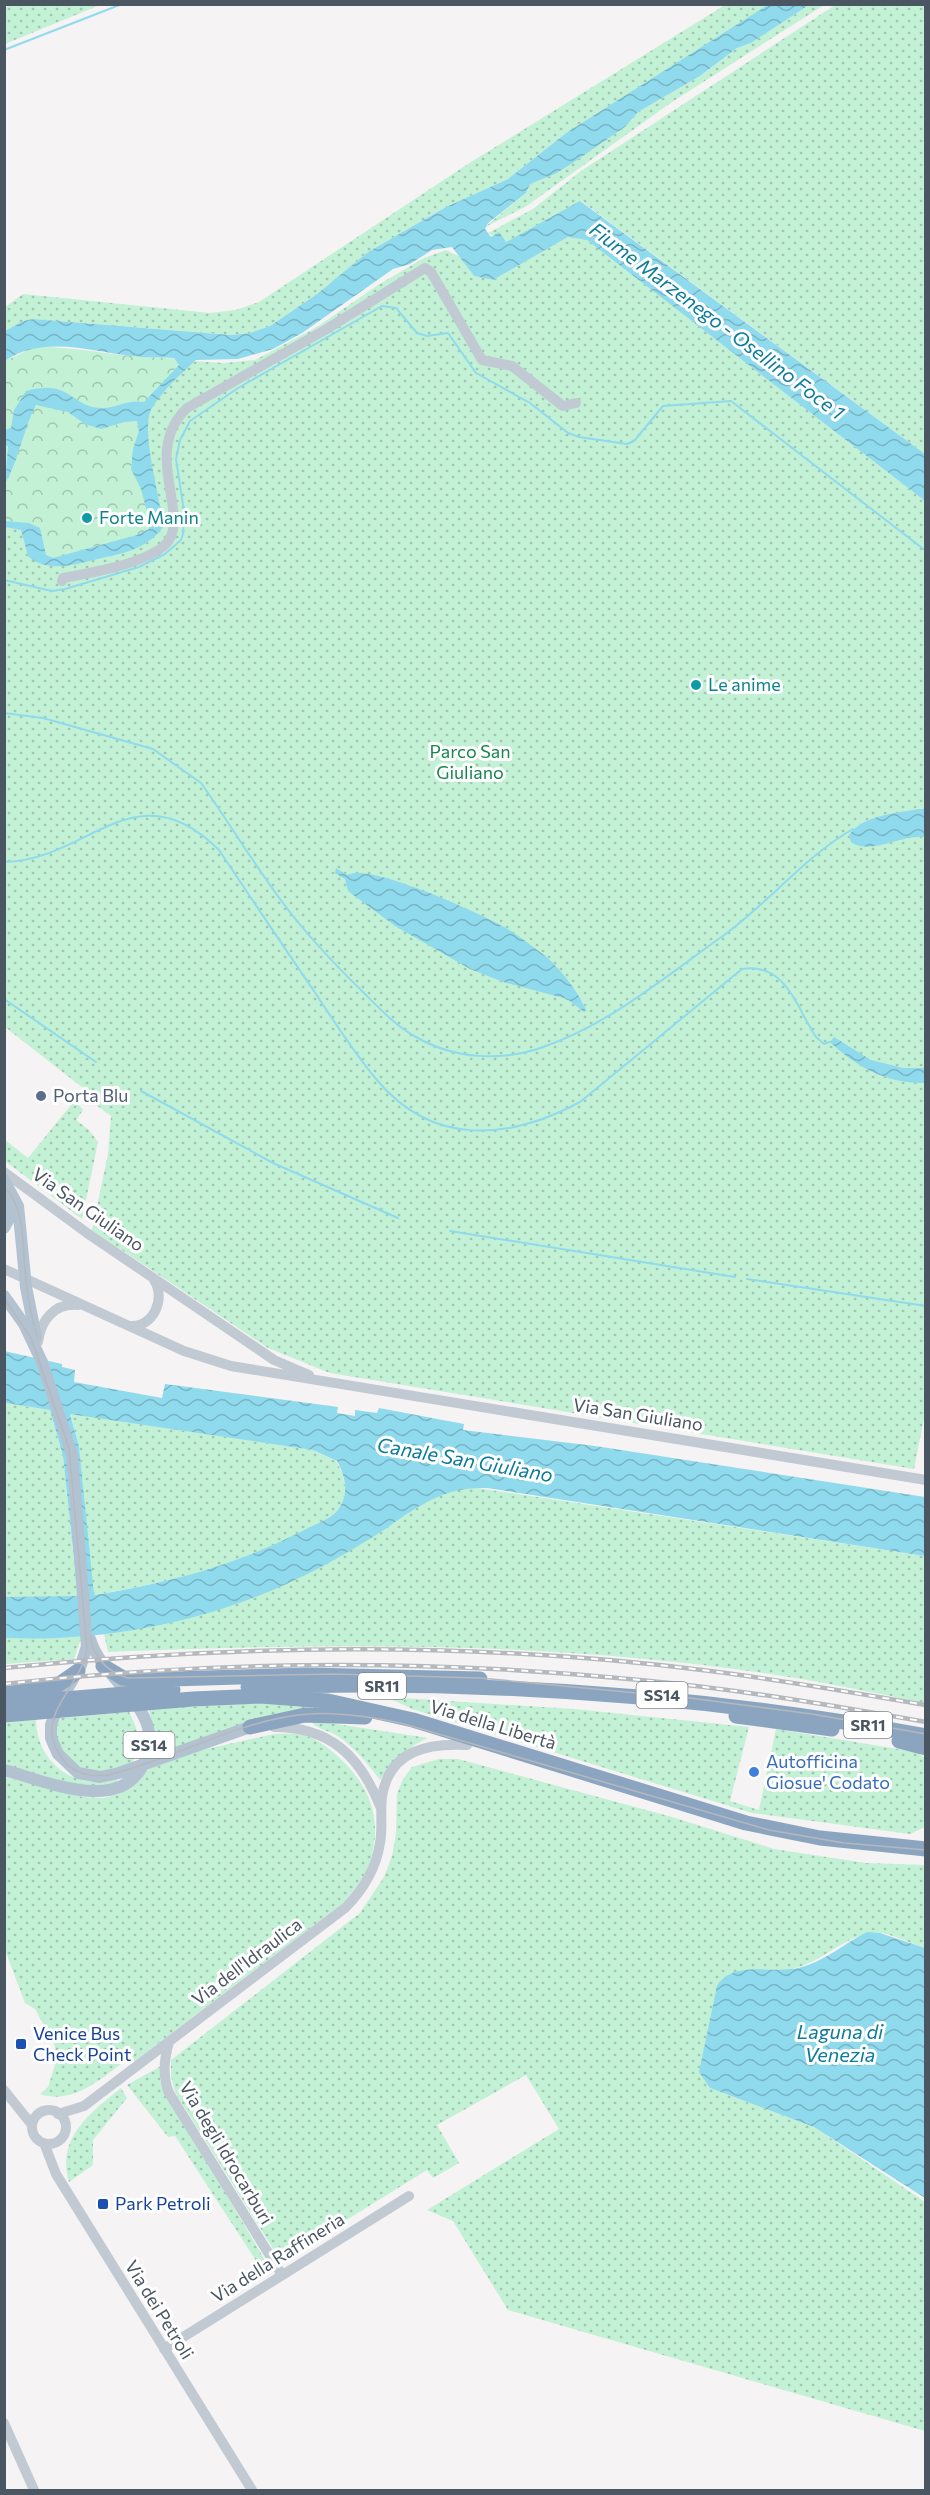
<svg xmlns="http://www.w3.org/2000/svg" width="930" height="2495" viewBox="0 0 930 2495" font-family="Commissioner,sans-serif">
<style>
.grass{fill:url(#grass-dots)}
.forest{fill:url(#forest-crowns)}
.water{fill:url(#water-waves);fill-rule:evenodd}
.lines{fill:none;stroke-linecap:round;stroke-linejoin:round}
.stream{stroke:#90daee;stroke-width:2}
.minor{stroke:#c1cad2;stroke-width:10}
.major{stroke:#b3c2d1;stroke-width:12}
.highway{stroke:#8ba5c1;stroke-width:15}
.tram{stroke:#b5b8bd;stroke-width:1.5}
.rail-casing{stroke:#b5b8bd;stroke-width:4.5}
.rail{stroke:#fff;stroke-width:2;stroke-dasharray:7;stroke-linecap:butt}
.culture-dot{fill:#0f9aa8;stroke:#fff;stroke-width:2}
.service-dot{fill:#5c6f8a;stroke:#fff;stroke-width:2}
.shop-dot{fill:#3f7fe0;stroke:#fff;stroke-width:2}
.transit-dot{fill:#1a4fb4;stroke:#fff;stroke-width:2}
.labels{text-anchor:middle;stroke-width:6;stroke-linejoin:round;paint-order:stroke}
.shield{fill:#fff;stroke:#808990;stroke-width:1.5}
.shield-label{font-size:16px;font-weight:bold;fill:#4a5661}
.culture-label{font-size:18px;fill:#0d838f;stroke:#fff;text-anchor:start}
.park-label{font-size:18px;fill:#17864f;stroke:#fff}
.service-label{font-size:18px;fill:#4e5e75;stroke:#fff;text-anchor:start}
.street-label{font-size:18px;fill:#4a5661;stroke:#fff}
.shop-label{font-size:18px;fill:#366cbe;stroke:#fff;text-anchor:start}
.transit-label{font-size:18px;fill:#164399;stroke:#fff;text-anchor:start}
.water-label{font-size:20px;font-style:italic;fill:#0c7c9b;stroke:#fff}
</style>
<defs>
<pattern id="grass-dots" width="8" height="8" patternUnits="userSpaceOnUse" patternTransform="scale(1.5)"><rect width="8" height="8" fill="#c3f1d5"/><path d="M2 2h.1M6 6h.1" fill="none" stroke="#a0c6b0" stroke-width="1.8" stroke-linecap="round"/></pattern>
<pattern id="forest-crowns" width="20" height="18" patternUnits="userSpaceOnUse" patternTransform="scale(1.5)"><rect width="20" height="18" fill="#c3f1d5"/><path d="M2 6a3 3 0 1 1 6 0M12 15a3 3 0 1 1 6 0" fill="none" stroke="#a0c6b0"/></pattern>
<pattern id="water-waves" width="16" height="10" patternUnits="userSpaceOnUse" patternTransform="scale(1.5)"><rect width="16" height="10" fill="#90daee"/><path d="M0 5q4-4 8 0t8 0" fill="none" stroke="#78b4c4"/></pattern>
</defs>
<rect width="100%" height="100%" fill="#f5f3f3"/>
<path class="grass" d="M5 4H100V5L5 44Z
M725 5H769L566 133 508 179 446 207 368 252 317 294 270 326 250 333 231 335 33 319 23 321 5 331V307L23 294 210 313 236 310 259 302 471 162Z
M809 5H824L672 102 525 207 485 227 526 193 530 184 555 174 573 163 625 127 638 112 700 76 737 48 751 43Z
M835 5H925V454L581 201 506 242 488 233 533 209 581 171Z
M568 237 587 239 925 501 926 1408 914 1469 330 1373 268 1348 92 1230 108 1154 111 1116 80 1093 83 1088 5 1027 4 366 107 356 224 363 255 360 317 327 378 285 424 258 446 250 460 257 474 276 493 280Z
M75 1100 83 1110 76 1120 89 1130 98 1142 82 1219 5 1161V1140L28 1158Z
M4 1403 50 1410 63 1456 78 1597H5Z
M70 1413 313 1450 336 1461C346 1478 350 1496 336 1512 328 1520 313 1525 304 1530 237 1566 168 1583 93 1595L79 1446Z
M471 1487 925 1556V1703C869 1692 813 1680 756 1672 541 1641 324 1643 108 1652L104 1634 127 1631 374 1536 436 1495Z
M82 1636 74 1659 5 1664V1638Z
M387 1697 574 1709 749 1727 730 1801 759 1810 776 1729 916 1752 925 1758V1827L910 1834 752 1813 412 1709Z
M282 1702 328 1708 152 1756 155 1735 149 1709Z
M129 1712C139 1730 143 1748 130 1766 118 1768 105 1774 92 1771 69 1767 48 1740 60 1718Z
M36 1719C36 1763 77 1793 118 1778L117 1782 87 1788 5 1765 4 1723Z
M310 1720 428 1738C406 1748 393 1760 380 1780 367 1763 356 1749 339 1737 330 1730 316 1730 310 1720Z
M274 1734C282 1734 290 1733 297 1734 310 1735 324 1744 334 1753 368 1782 384 1817 370 1862 365 1878 352 1892 342 1904L132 2063 124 2062C99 2080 72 2105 40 2094L48 2087 56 2062 55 2046 35 2009 25 2003 5 1950V1777L83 1797 105 1798 125 1791 140 1781 148 1769 201 1750Z
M439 1759H458L672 1817 774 1849 866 1863 925 1865V1948C912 1944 895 1935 881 1933 849 1930 822 1964 791 1969L710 2088 814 2127 925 2202V2431L508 2310 453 2221 427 2210 559 2129 526 2075 437 2125 459 2163 433 2178 427 2170 287 2257 277 2255 175 2092 171 2076V2060L360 1913 384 1877 392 1856 396 1834 397 1794 403 1779 412 1767Z
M161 2066 160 2082 269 2267 266 2276 175 2136 168 2137 127 2085Z
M121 2088 127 2098 93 2140V2165L69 2182C56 2138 90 2113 121 2088Z"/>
<path class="forest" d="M34 347C71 346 105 354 142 357 153 358 163 357 174 358L179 365 144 402C127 399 118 408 103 408 87 409 72 396 60 388L14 410 11 428 5 430V361Z
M36 404 68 412 85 424 101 429 124 422 137 421 139 431 133 449 131 469 141 489 150 524 149 529 137 535 49 558 44 551 42 531 29 523 5 521V484L15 466 24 428Z"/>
<path class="water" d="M769 4 809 5 751 43 737 48 700 76 638 112 625 127 573 163 555 174 530 184 526 193 488 223 485 229 491 237 499 232 506 242 580 201 925 454V501L587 240 568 237 493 280 474 276 452 247 432 250 410 264 393 269 302 333 273 349 238 359 196 360C181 374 163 390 152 408 139 429 162 502 163 527 144 552 121 553 94 560 72 565 47 573 28 556L21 530 5 527V521L29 523 40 528 46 555 53 558 137 535 149 529 150 523 141 489 131 469 133 449 139 431 137 421 124 422 101 429 85 424 68 412 36 405C23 430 19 459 5 484L8 446H5V430L11 428 14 410 26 391C71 378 71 408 102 408 118 408 127 399 144 402L179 365 174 358C163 357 153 358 142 357 96 354 46 333 5 361V331L23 321 33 319 231 335 250 333 270 326 317 294 368 252 446 207 508 179 566 133Z
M919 809H925V837C901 834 871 856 851 842L849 835C863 815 897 813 919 809Z
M336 868 347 875C369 862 482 914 506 928 519 936 532 946 544 955 560 968 578 991 586 1010L584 1012 567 999 503 982 470 969 395 926 348 891 345 879 335 873Z
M834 1037 871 1060 903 1068H925V1083C888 1084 856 1067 830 1042Z
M4 1351 62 1364V1367L75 1370 74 1382 162 1398 165 1384 338 1407 337 1413 355 1416V1410L377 1413 379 1408 464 1424 463 1430 595 1446 925 1497V1556L487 1488C438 1486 412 1512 373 1537 348 1552 323 1567 297 1579 207 1622 104 1642 5 1638V1597L78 1596 63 1456 50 1410 5 1403ZM70 1414 313 1450 337 1461C346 1478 350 1496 336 1512 328 1520 313 1525 304 1530 237 1565 168 1583 94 1595L79 1446Z
M867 1932 880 1933 925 1948V2198L814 2127 710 2088 699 2072 717 1986C731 1962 767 1972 791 1969 818 1967 843 1944 867 1932Z"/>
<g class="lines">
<path class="stream" d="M4 50 122 4
M4 580 52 591 65 589 139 567 165 554 181 540 183 534 184 511 176 459 180 440 190 421 238 388 382 306 396 308 417 333 427 336 448 333 476 373 530 403 568 433 579 437 627 444 634 441 663 406 731 401 926 551
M4 713 43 718 153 749 201 783C228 821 252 861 280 899 305 933 334 964 364 993 380 1009 396 1026 416 1037 454 1059 502 1062 543 1047 608 1025 665 977 720 938 767 905 804 857 853 829
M4 862C88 861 135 767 219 850 251 898 283 946 316 994 335 1023 354 1053 377 1080 433 1147 509 1140 580 1102L742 969C786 962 796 1007 816 1037L824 1044 830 1042
M4 999 96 1062
M141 1091 273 1163 398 1218
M450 1231 735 1277
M747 1279 926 1306"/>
<path class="minor" d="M62 581 63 578C92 573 142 564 164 546 195 519 139 454 187 408L325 330 425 268 431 272 482 360 512 366 563 406 576 403
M4 1172 87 1233 274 1360 309 1375
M4 1269 184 1351 231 1366 926 1480
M129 1326C154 1328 166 1298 154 1280
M38 1342C41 1320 54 1303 78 1305
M274 1727C330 1727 360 1756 380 1806
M169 2042C164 2059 162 2076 169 2093L282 2275
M4 2090 32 2125
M32 2127a17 17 0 1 1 34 0a17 17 0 1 1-34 0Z
M58 2114 84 2106 345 1908C363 1890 376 1869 380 1843 383 1828 380 1812 382 1797 389 1750 428 1743 467 1745
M44 2143 56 2174 252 2490
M164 2349 409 2196
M4 2423 34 2490"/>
<path class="major" d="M4 1180 18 1206 26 1287 36 1337
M4 1228 10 1217V1198
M4 1296 24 1324 42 1362 72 1455 87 1646 81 1665 58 1705 51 1725V1738L58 1754 78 1773 100 1777 119 1773 250 1727
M4 1770C46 1781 122 1816 145 1761 151 1747 151 1731 144 1717 130 1688 100 1671 90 1639"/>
<path class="highway" d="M103 1666 123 1678 138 1680 308 1675 480 1679
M248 1687C473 1679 703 1695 926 1736
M4 1694 55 1687 78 1671
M4 1704 173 1690
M4 1715 193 1699 260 1696 328 1701 413 1720 746 1823 820 1838 926 1849
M736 1716 832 1729
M250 1727 305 1715 365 1717
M899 1741 926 1748"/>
<path class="tram" d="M4 1186C27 1211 22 1248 26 1280 28 1299 32 1320 38 1339
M4 1298 31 1338 69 1448 87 1648C82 1689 27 1719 65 1762 76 1774 92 1777 108 1775 176 1759 239 1719 309 1714 341 1712 372 1717 404 1724L769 1830 844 1843 926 1850
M90 1636C94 1658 107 1672 128 1678L335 1674 480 1678 690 1698 812 1714 926 1734"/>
<g class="rail-casing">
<path id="rail" d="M4 1668C239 1644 476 1641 710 1671 782 1680 854 1693 926 1705
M4 1684C215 1660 430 1659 640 1680 736 1689 831 1705 926 1722"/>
</g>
<use href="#rail" class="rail"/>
</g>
<g class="culture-dot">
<circle cx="87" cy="518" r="6"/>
<circle cx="696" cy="685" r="6"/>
</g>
<circle class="service-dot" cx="41" cy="1096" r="6"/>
<circle class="shop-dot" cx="754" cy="1772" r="6"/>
<g class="transit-dot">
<rect x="15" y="2038" width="12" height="12" rx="3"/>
<rect x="97" y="2198" width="12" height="12" rx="3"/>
</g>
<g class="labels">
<g class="shield">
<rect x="358" y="1673" width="48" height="26" rx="4.5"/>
<rect x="636.5" y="1682" width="51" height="26" rx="4.5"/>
<rect x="844" y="1712" width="48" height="26" rx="4.5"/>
<rect x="123.5" y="1732" width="51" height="26" rx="4.5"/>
</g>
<g class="shield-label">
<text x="382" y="1692">SR11</text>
<text x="662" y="1701">SS14</text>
<text x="868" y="1731">SR11</text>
<text x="149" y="1751">SS14</text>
</g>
<g class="culture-label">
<text x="99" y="524">Forte Manin</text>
<text x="708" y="691">Le anime</text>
</g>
<g class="park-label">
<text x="470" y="758">Parco San<tspan x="470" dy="21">Giuliano</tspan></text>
</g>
<g class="service-label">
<text x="53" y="1102">Porta Blu</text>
</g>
<g class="street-label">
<text transform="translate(88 1210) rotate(35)" y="6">Via San Giuliano</text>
<text transform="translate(638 1415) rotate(9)" y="6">Via San Giuliano</text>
<text transform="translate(493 1725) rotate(17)" y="6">Via della Libertà</text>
<text transform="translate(247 1962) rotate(-37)" y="6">Via dell'Idraulica</text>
<text transform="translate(226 2153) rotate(59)" y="6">Via degli Idrocarburi</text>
<text transform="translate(278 2258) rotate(-32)" y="6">Via della Raffineria</text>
<text transform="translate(159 2310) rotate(58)" y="6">Via dei Petroli</text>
</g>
<g class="shop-label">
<text x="766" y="1768">Autofficina<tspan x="766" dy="21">Giosue' Codato</tspan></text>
</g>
<g class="transit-label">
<text x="33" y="2040">Venice Bus<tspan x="33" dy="21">Check Point</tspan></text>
<text x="115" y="2210">Park Petroli</text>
</g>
<g class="water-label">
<text transform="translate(717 321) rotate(37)" y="7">Fiume Marzenego - Osellino Foce 1</text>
<text transform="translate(465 1460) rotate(10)" y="7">Canale San Giuliano</text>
<text x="840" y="2039">Laguna di<tspan x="840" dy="23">Venezia</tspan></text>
</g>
</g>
<rect width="930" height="2495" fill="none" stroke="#4a5661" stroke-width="12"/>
</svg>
